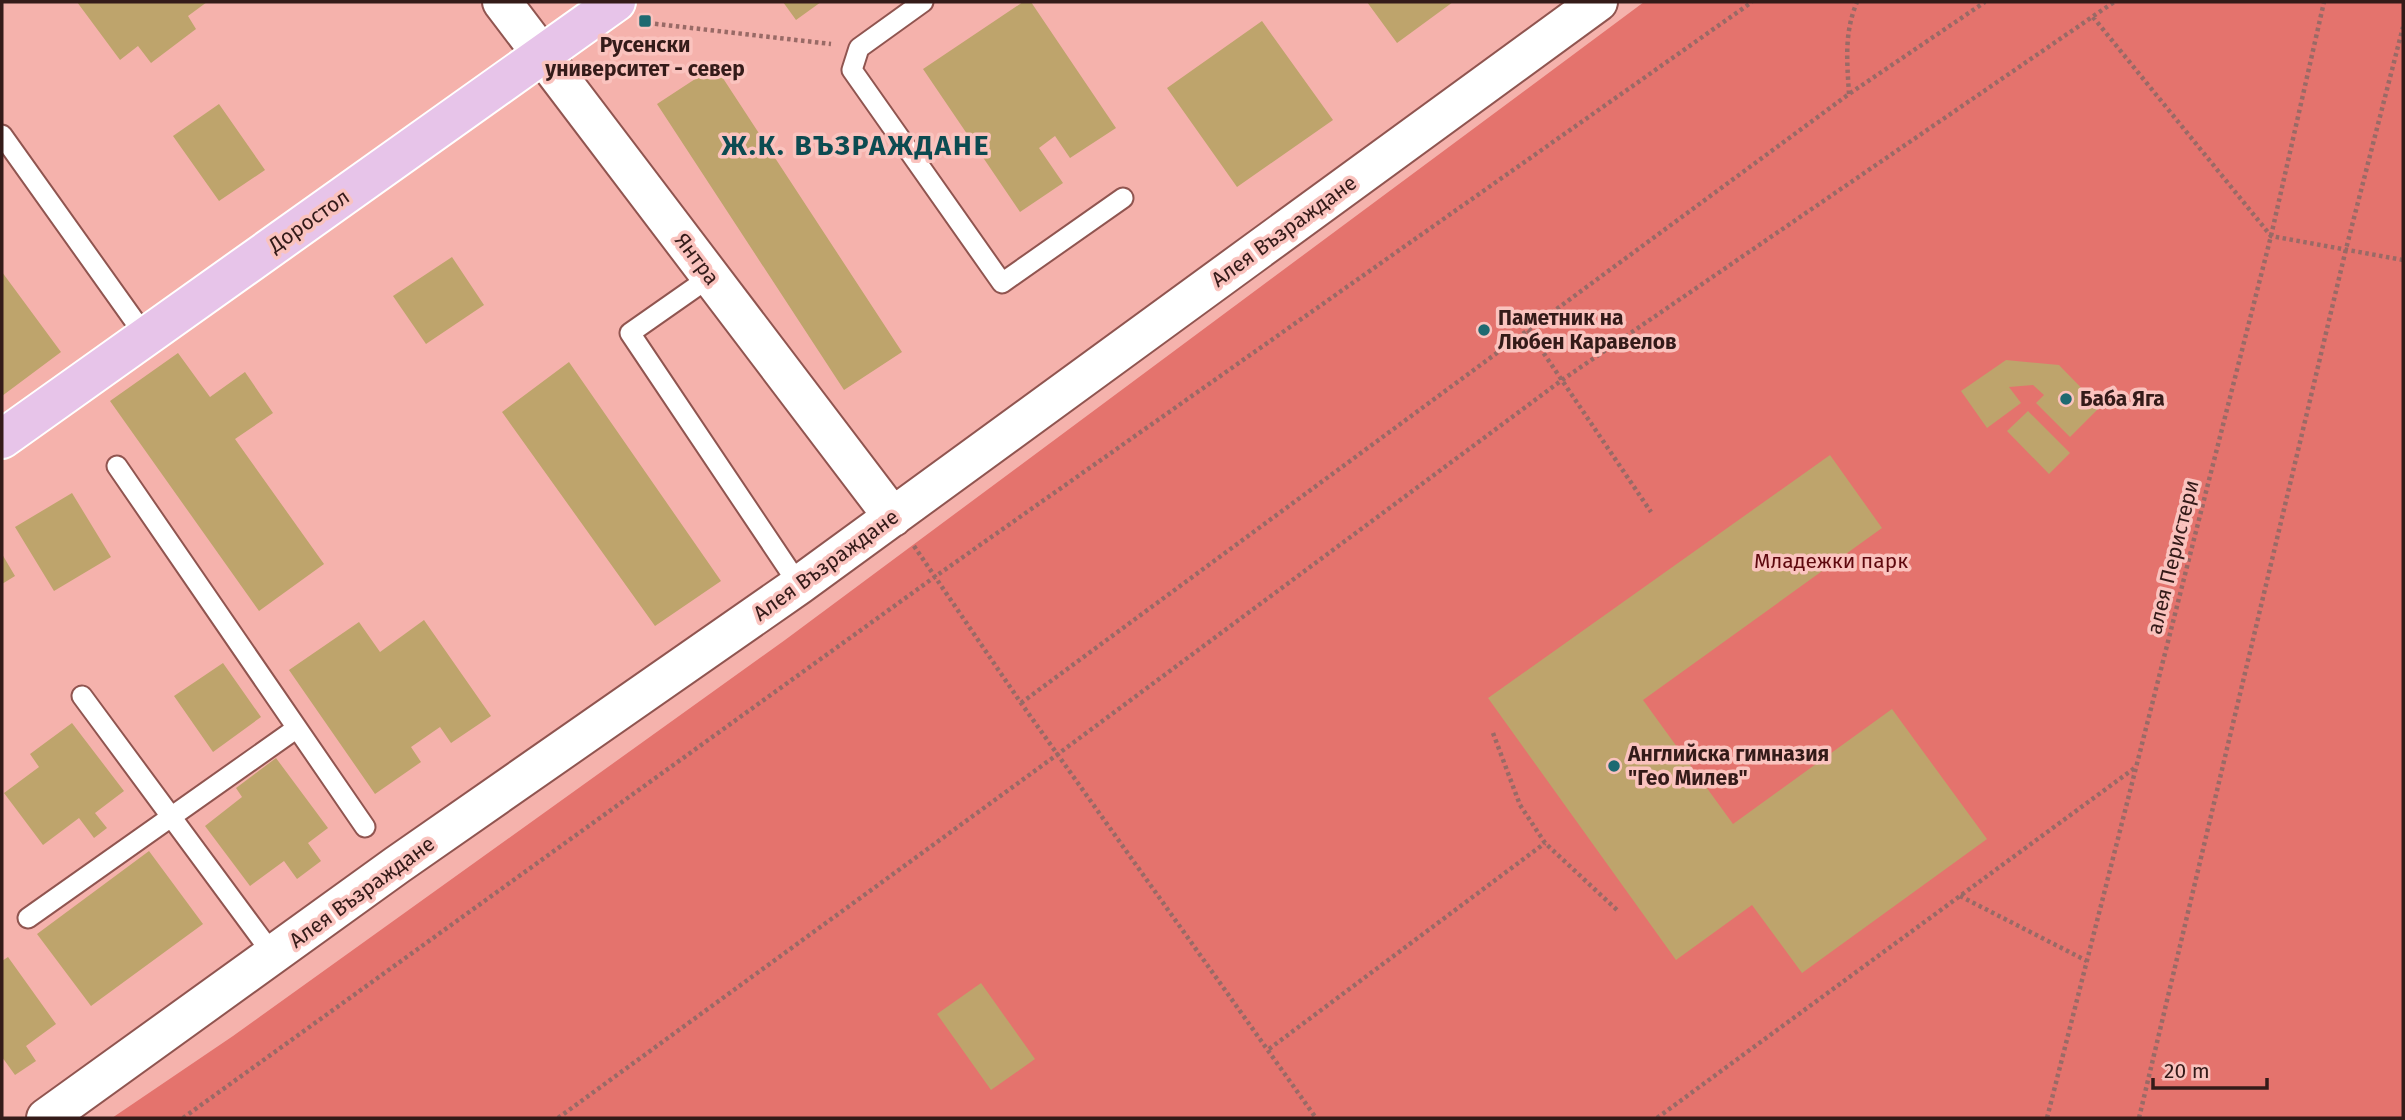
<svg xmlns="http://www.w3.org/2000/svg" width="2405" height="1120" viewBox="0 0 2405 1120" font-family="'Fira Sans',sans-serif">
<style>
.green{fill:#e4736d}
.building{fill:#bea46c}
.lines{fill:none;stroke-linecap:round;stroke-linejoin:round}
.service-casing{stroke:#905550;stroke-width:23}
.minor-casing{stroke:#905550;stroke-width:42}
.primary-casing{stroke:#fff;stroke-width:42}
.path{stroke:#996a66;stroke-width:4.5;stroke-dasharray:3.5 3.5;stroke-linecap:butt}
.service{stroke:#fff;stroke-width:19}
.minor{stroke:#fff;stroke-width:38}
.primary{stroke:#e7c4e9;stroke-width:38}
.poi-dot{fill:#1e6a71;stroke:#fac3be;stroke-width:2.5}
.labels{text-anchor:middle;stroke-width:7;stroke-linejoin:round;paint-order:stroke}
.poi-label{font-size:21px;font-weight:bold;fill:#341b19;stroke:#fac3be;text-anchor:start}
.street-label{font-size:21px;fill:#341b19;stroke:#fac3be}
.park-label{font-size:21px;fill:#5e080e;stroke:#fac3be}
.district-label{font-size:28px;font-weight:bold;letter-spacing:2px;fill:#0c4b51;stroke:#fac3be}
</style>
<rect width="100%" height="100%" fill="#f5b2ac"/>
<path class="green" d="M1644 2H2403V1118H112L233 1036 785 640Z"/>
<path class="building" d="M77 2H207L188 16 196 29 151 63 138 46 120 60Z
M783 2H821L796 20Z
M1023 2H1031L1116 128 1070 158 1055 136 1039 148 1063 183 1020 212 923 69Z
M1367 2H1453L1397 43Z
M1262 21 1333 120 1237 187 1167 88Z
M715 66 902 352 844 390 657 104Z
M219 104 265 170 219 201 173 136Z
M452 257 484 305 426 344 393 296Z
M2 272 61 352 2 396Z
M178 353 210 397 245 372 273 413 235 439 324 564 259 611 110 401Z
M2006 360 2059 365 2100 407 2070 437 2036 403 2044 395 2033 385 2009 387 2021 403 1987 428 1961 391Z
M569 362 721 581 655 626 502 412Z
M2028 411 2070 453 2049 474 2007 431Z
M1830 455 1882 528 1643 700 1733 824 1892 709 1987 839 1802 973 1752 905 1676 960 1488 698Z
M72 493 111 557 54 591 15 527Z
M2 554 15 576 2 584Z
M424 620 491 716 451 743 440 727 411 747 421 762 375 794 289 670 359 622 380 652Z
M223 663 261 717 213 752 174 696Z
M72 723 124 791 95 813 107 828 94 838 79 818 43 845 4 793 39 767 30 754Z
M276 758 328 828 308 843 321 861 297 879 284 861 250 886 205 826 242 797 236 788Z
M149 851 203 924 91 1006 37 934Z
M8 957 56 1024 26 1046 36 1061 15 1075 2 1057V961Z
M981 983 1035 1059 991 1090 937 1014Z"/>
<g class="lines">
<g class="service-casing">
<path id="service" d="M923 2 859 48 852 70 1002 283 1123 198
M2 135 146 337
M710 277 630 333 799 585
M117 466 365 827
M82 696 274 956
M28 918 297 728"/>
</g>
<g class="minor-casing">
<path id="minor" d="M502 2 893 517
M46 1118 397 865 799 585 1598 2"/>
</g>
<g class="primary-casing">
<path id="primary" d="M2 439 616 2"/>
</g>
<path class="path" d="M2093 17 2271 236 2403 260
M648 23 831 44
M1849 94C1847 61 1844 33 1857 2
M1528 330 1651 512
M914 546 1021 703 1316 1118
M1021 703 1849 94 1985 2
M1493 733 1520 805 1545 843 1617 910
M1960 896 2087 961
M1269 1049 1545 843
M183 1118 936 576 1752 2
M558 1118 1058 754 1562 380 2114 2
M1657 1118 2136 767
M2047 1118 2271 236 2324 2
M2139 1118 2346 249 2403 27"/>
<use href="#service" class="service"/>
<use href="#minor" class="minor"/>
<use href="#primary" class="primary"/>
</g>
<g class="poi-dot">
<rect x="638" y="14" width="14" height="14" rx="3.5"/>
<circle cx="1484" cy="330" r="7"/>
<circle cx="2066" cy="399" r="7"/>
<circle cx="1614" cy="766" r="7"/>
</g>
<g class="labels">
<g class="poi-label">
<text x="645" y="52" text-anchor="middle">Русенски<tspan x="645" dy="24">университет - север</tspan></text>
<text x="1498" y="325">Паметник на<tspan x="1498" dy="24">Любен Каравелов</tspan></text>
<text x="2080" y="406">Баба Яга</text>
<text x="1628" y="761">Aнглийска гимназия<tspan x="1628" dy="24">"Гео Милев"</tspan></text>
</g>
<g class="street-label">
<text transform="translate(309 221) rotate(-35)" y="7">Доростол</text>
<text transform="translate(1284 231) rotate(-36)" y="7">Алея Възраждане</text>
<text transform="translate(697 259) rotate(53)" y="7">Янтра</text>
<text transform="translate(2173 557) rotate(-76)" y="7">алея Перистери</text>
<text transform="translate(826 565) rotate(-36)" y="7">Алея Възраждане</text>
<text transform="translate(362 892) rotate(-36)" y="7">Алея Възраждане</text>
</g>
<g class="park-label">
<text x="1831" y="568">Младежки парк</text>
</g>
<g class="district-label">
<text x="856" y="155">Ж.К. ВЪЗРАЖДАНЕ</text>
</g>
</g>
<rect width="2405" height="1120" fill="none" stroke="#341b19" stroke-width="7"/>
<path d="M2153 1078v10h114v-10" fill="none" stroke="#341b19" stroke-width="3.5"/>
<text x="2164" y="1078" font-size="21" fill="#341b19" stroke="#fac3be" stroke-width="5" paint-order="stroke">20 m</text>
</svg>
